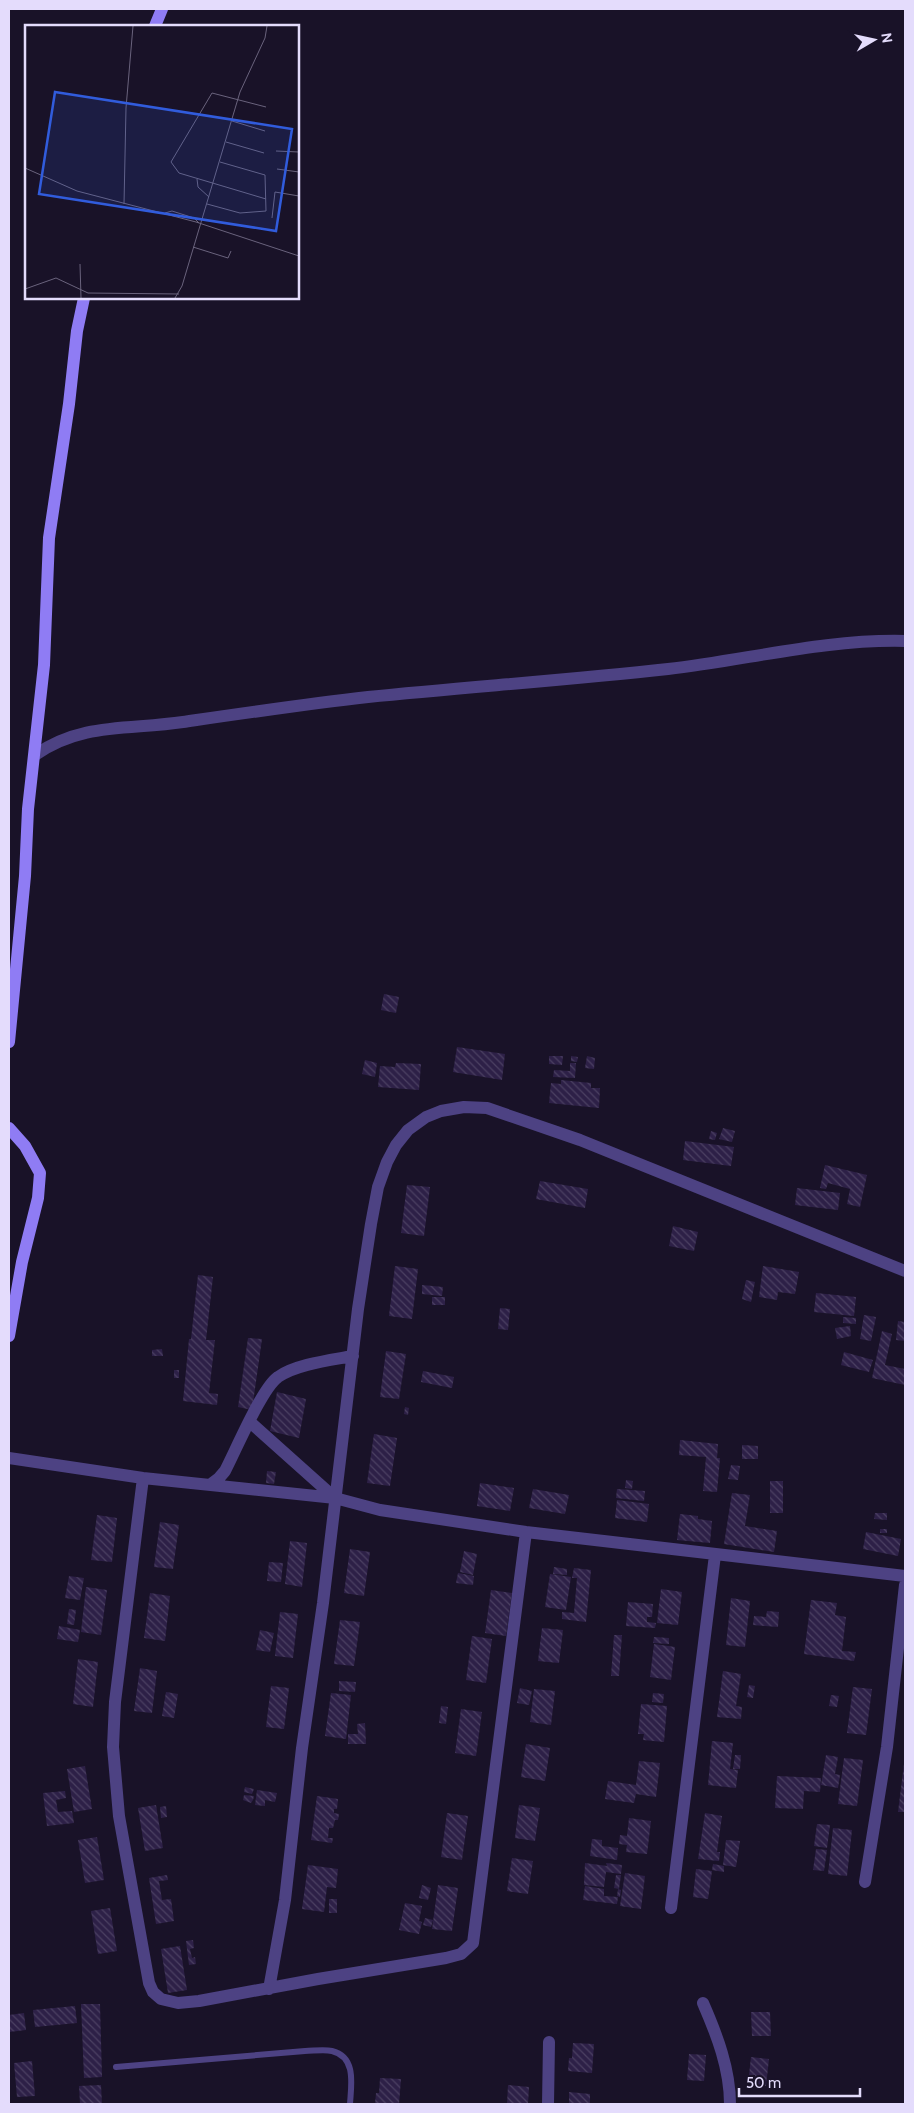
<svg xmlns="http://www.w3.org/2000/svg" width="914" height="2113" viewBox="0 0 914 2113" font-family="Cabin,sans-serif">
<style>
.building{fill:url(#building-back-hatch)}
.lines{fill:none;stroke-linecap:round;stroke-linejoin:round}
.lane{stroke:#4d4283;stroke-width:6}
.street{stroke:#4d4283;stroke-width:12}
.secondary{stroke:#8f7cf4;stroke-width:12}
.inset-road{fill:none;stroke:#6a637d;stroke-width:1}
.view{fill:#315cdc;fill-opacity:0.15;stroke:#315cdc;stroke-width:2.5}
.inset-edge{fill:none;stroke:#e4dcfc;stroke-width:2.5}
</style>
<defs>
<pattern id="building-back-hatch" width="6" height="6" patternUnits="userSpaceOnUse" patternTransform="scale(1.25)"><rect width="6" height="6" fill="#2d2047"/><path d="M-1 5l2 2M0 0l6 6M5-1l2 2" fill="none" stroke="#4b4062"/></pattern>
</defs>
<rect width="100%" height="100%" fill="#191228"/>
<path class="building" d="M384 994 399 997 396 1013 381 1010Z
M457 1047 505 1054 502 1080 453 1072Z
M549 1056H563L562 1065 549 1064Z
M571 1056 578 1057 577 1062 571 1061Z
M587 1056 595 1058 594 1069 585 1068Z
M365 1060 377 1063 375 1077 362 1074Z
M396 1063 421 1064 419 1090 378 1087 380 1066 395 1067Z
M570 1063H576L575 1078 553 1077 554 1070 570 1071Z
M561 1080 591 1083V1088H600L599 1108 549 1103 551 1083 561 1084Z
M723 1128 735 1131 732 1142 719 1139Z
M711 1131 717 1133 715 1140 709 1139Z
M685 1141 734 1147 731 1166 683 1160Z
M825 1165 867 1175 860 1207 847 1204 850 1189 828 1183 826 1189 820 1188Z
M540 1181 588 1189 585 1208 536 1199Z
M407 1185 430 1187 424 1236 401 1233Z
M797 1188 840 1193 838 1210 795 1205Z
M673 1226 698 1232 694 1251 669 1246Z
M395 1266 418 1269 412 1319 389 1316Z
M763 1266 799 1272 795 1294 778 1292 777 1300 759 1297Z
M198 1275 213 1277 206 1340H215L209 1393 218 1394 217 1405 183 1401 189 1339H191Z
M746 1280 755 1282 751 1302 742 1299Z
M422 1285 443 1287 442 1296 422 1294Z
M816 1293 856 1297 854 1316 814 1312Z
M432 1297H445V1305H432Z
M500 1308 510 1309 508 1330 498 1329Z
M864 1315 876 1317 871 1341 860 1339Z
M843 1317 856 1318V1324L843 1323Z
M898 1321 905 1322V1341L896 1340Z
M850 1326 851 1336 837 1339 835 1328Z
M882 1331 892 1334 885 1365 905 1369V1385L872 1378Z
M248 1338 262 1339 252 1410 238 1407Z
M162 1349 163 1356H152V1350Z
M386 1351 406 1354 399 1399 380 1397Z
M844 1352 873 1360 869 1372 841 1365Z
M174 1370H179V1378H174Z
M423 1371 454 1377 452 1388 421 1382Z
M277 1392 306 1399 299 1438 270 1431Z
M405 1407 409 1408 408 1415 404 1414Z
M374 1434 397 1438 390 1486 367 1483Z
M680 1440 718 1444 717 1458H720L717 1492 703 1491 706 1457 679 1455Z
M742 1445 758 1446V1459H742Z
M731 1465 740 1466 738 1480 728 1479Z
M267 1471 276 1472 274 1484 266 1483Z
M626 1480 633 1481 632 1489 625 1488Z
M770 1481H783V1513H770Z
M480 1483 514 1488 510 1511 477 1506Z
M533 1489 569 1495 565 1514 529 1508Z
M617 1489 645 1491 644 1501 616 1498Z
M732 1493 750 1495 745 1526 777 1531 774 1552 724 1544Z
M617 1500 649 1504 647 1522 615 1518Z
M875 1513H887V1520L874 1519Z
M680 1514 698 1516V1519L712 1521 710 1543 677 1540Z
M97 1515 117 1518 112 1562 91 1560Z
M160 1522 179 1525 173 1569 154 1567Z
M880 1529H887V1533H880Z
M866 1532 901 1539 898 1556 863 1549Z
M290 1541 307 1543 302 1587 285 1584Z
M350 1549 370 1552 364 1596 344 1593Z
M464 1551 477 1554 473 1575 460 1572Z
M269 1562 283 1563 281 1582 267 1581Z
M554 1567 567 1569V1575L553 1574Z
M574 1568 591 1570 586 1622 562 1619V1612L574 1613 577 1578H572Z
M458 1573 474 1576 473 1585 456 1583Z
M550 1574 571 1577 566 1610 545 1607Z
M69 1576 84 1578 80 1600 65 1598Z
M86 1587 107 1590 101 1635 81 1632Z
M661 1589 682 1592 678 1625 657 1623Z
M491 1590 512 1593 506 1636 485 1633Z
M150 1593 170 1596 165 1641 144 1638Z
M731 1598 750 1601 745 1647 726 1645Z
M811 1600 837 1603 835 1615 846 1617 842 1651 856 1652 854 1661 804 1654Z
M628 1602 653 1604 652 1617H647V1622L656 1623 655 1628 626 1626Z
M69 1609 76 1610 74 1625 67 1624Z
M767 1611 779 1612 778 1627 753 1625 754 1616 766 1617Z
M280 1612 298 1614 293 1658 275 1656Z
M340 1620 360 1622 354 1666 334 1664Z
M59 1626 80 1630 78 1642 57 1639Z
M542 1628 563 1630 559 1663 538 1661Z
M260 1630 274 1633 270 1652 256 1650Z
M614 1635H622L619 1676H611Z
M472 1636 492 1639 486 1683 466 1680Z
M654 1637 669 1638V1644L653 1643Z
M654 1644 675 1647 671 1680 650 1677Z
M78 1659 98 1662 93 1707 73 1704Z
M140 1668 157 1671 152 1713 134 1711Z
M723 1671 741 1674 736 1706 742 1707 741 1719 717 1717Z
M339 1681 356 1682 355 1692 339 1691Z
M749 1685 755 1686 753 1698 747 1697Z
M271 1686 289 1688 284 1729 266 1727Z
M853 1687 872 1689 866 1735 847 1733Z
M520 1688 532 1691 529 1705 517 1703Z
M534 1689 555 1691 551 1725 530 1722Z
M166 1692 178 1694 174 1718 162 1716Z
M331 1693 351 1695 346 1739 325 1736Z
M653 1693 664 1694 663 1703 652 1702Z
M831 1695 839 1696 837 1707 829 1706Z
M641 1704 667 1706 664 1742 643 1740 644 1734H638Z
M441 1706 448 1707 446 1724 439 1723Z
M461 1709 482 1712 476 1756 455 1753Z
M365 1723 366 1744H348V1734H358L357 1724Z
M712 1741 733 1743 730 1769 738 1770 736 1788 708 1785Z
M526 1744 550 1748 545 1781 521 1777Z
M735 1755H741L740 1769H733Z
M826 1755 838 1757 835 1774 840 1775 838 1788 821 1785Z
M844 1758 863 1760 857 1806 838 1804Z
M639 1761 660 1763 656 1797 636 1794 634 1803 605 1799 608 1781 636 1785Z
M904 1764 905 1765V1812H898Z
M85 1766 92 1809 74 1812 67 1769Z
M777 1776 821 1778 820 1792 804 1791 803 1809 775 1808Z
M245 1787 254 1789 252 1794 244 1792Z
M257 1790 277 1793 275 1802 265 1800V1806L255 1805Z
M65 1791 66 1798 56 1800 58 1812 72 1811 74 1823 47 1826 43 1793Z
M244 1795 254 1796 253 1800 251 1803 243 1800Z
M317 1796 338 1799 337 1809H334V1813L339 1814 338 1820H335L333 1828H329L328 1838H333L332 1843 311 1840Z
M156 1805 163 1848 145 1851 138 1808Z
M519 1805 540 1808 535 1841 515 1838Z
M166 1806 167 1817 161 1818 160 1807Z
M447 1813 468 1816 462 1860 441 1857Z
M705 1813 722 1816 717 1852H720L719 1861 698 1859Z
M629 1818 651 1821 647 1854 626 1852 627 1845 619 1844 620 1835 627 1836Z
M817 1824 830 1825 827 1848 814 1846Z
M833 1828 852 1830 847 1876 828 1874Z
M97 1837 104 1880 85 1883 78 1840Z
M592 1839 602 1840V1846L618 1848 617 1860 590 1856Z
M726 1840 740 1841 736 1867 723 1865Z
M816 1849 827 1850 824 1871 813 1870Z
M512 1858 533 1861 528 1894 507 1891Z
M585 1863 607 1866 606 1863 622 1865 621 1874 606 1872 604 1887 584 1885Z
M713 1864 724 1866V1872L712 1870Z
M308 1865 338 1869 336 1888 327 1887 324 1912 302 1909Z
M696 1869 712 1871 708 1899 693 1897Z
M625 1873 645 1876 641 1909 620 1906Z
M167 1875 168 1880 159 1881 162 1900 171 1899 174 1921 156 1924 149 1878Z
M616 1875H621L619 1889 614 1888Z
M422 1885 431 1888 428 1900 419 1898Z
M438 1885 458 1888 452 1931 432 1929Z
M585 1886 604 1889V1896L618 1897 617 1904 583 1900Z
M618 1889 621 1890 620 1897 617 1896Z
M329 1899H337V1913H329Z
M405 1903 422 1906 419 1921 422 1922 419 1934 399 1930Z
M110 1908 117 1951 98 1954 91 1911Z
M425 1918 433 1920 431 1927 423 1925Z
M193 1940 194 1948 190 1949 192 1958 195 1957 196 1964 189 1965 186 1941Z
M180 1946 187 1990 168 1993 161 1949Z
M81 2004H100L102 2077 84 2078Z
M75 2006 77 2023 35 2027 33 2010Z
M751 2012H770L771 2036H752Z
M24 2013 26 2030 9 2032V2015Z
M573 2043 594 2044 592 2073 568 2071 569 2058H572Z
M689 2054 706 2055 704 2081 687 2080Z
M751 2057 769 2059 766 2086 748 2084Z
M32 2061 35 2096 17 2097 14 2063Z
M380 2078 401 2079 399 2104H375L376 2093H379Z
M101 2085 102 2104H80L79 2086Z
M508 2085 529 2087 528 2104H507Z
M569 2092 590 2094V2104H569Z"/>
<g class="lines">
<path class="lane" d="M116 2067 305 2051C313 2051 324 2049 332 2051 357 2057 351 2086 350 2104"/>
<path class="street" d="M35 755C82 722 130 730 183 722 245 713 306 704 368 697 468 687 568 680 668 669 747 660 825 639 905 641
M250 1422 335 1498
M9 1458 143 1478 335 1498 380 1510 526 1532 905 1576
M143 1478 115 1702 113 1747 119 1816 149 1983 153 1992 161 1999 178 2003 199 2001 318 1979 446 1958 461 1954 473 1943 526 1532
M211 1484 219 1478 225 1471C236 1450 262 1388 278 1377 296 1364 332 1360 353 1356
M865 1882 887 1747 905 1585
M671 1908 715 1555
M269 1989 285 1900 302 1748 323 1603 358 1309 371 1224 378 1187 387 1162 396 1145 408 1130 426 1117 441 1111 464 1107 487 1108 580 1140 905 1271
M703 2003C717 2035 730 2069 730 2104
M548 2104 549 2042"/>
<path class="secondary" d="M155 26 162 9
M9 1042 25 876 28 809 44 665 49 538 69 404 77 331 84 298
M9 1128 25 1146 40 1173 38 1198 22 1262 9 1336"/>
</g>
<g transform="translate(25 25)">
<rect width="274" height="274" fill="#191228"/>
<path class="inset-road" d="M241 82 187 68 146 137 154 148 241 174M207 96 240 106M201 117 239 128M251 126 274 127M0 143 52 166 171 197 274 231M252 144 274 147M172 154 173 162 184 172M99 179 101 83 108 1M182 179 215 188 241 186 240 150 195 137M140 188 147 186 169 193 174 198M247 193 250 167 274 171M168 222 203 233 206 226M55 239 56 273M0 264 31 253 63 268 154 269M150 273 157 261 215 67 240 13 242 1"/>
<path class="view" d="M30 67 267 104 251 206 14 169Z"/>
<rect width="274" height="274" class="inset-edge"/>
</g>
<rect width="914" height="2113" fill="none" stroke="#e4dcfc" stroke-width="20"/>
<g transform="translate(874 40) rotate(81)" stroke="#191228" stroke-width="4" paint-order="stroke">
<path d="M0-4L9 19L0 12L-9 19Z" fill="#e4dcfc"/>
<text y="-8" font-size="14" font-weight="bold" text-anchor="middle" fill="#e4dcfc">N</text>
</g>
<path d="M739 2088v8h121v-8" fill="none" stroke="#e4dcfc" stroke-width="2.5"/>
<text x="746" y="2088" font-size="15" fill="#e4dcfc" stroke="#191228" stroke-width="4" paint-order="stroke">50 m</text>
</svg>
